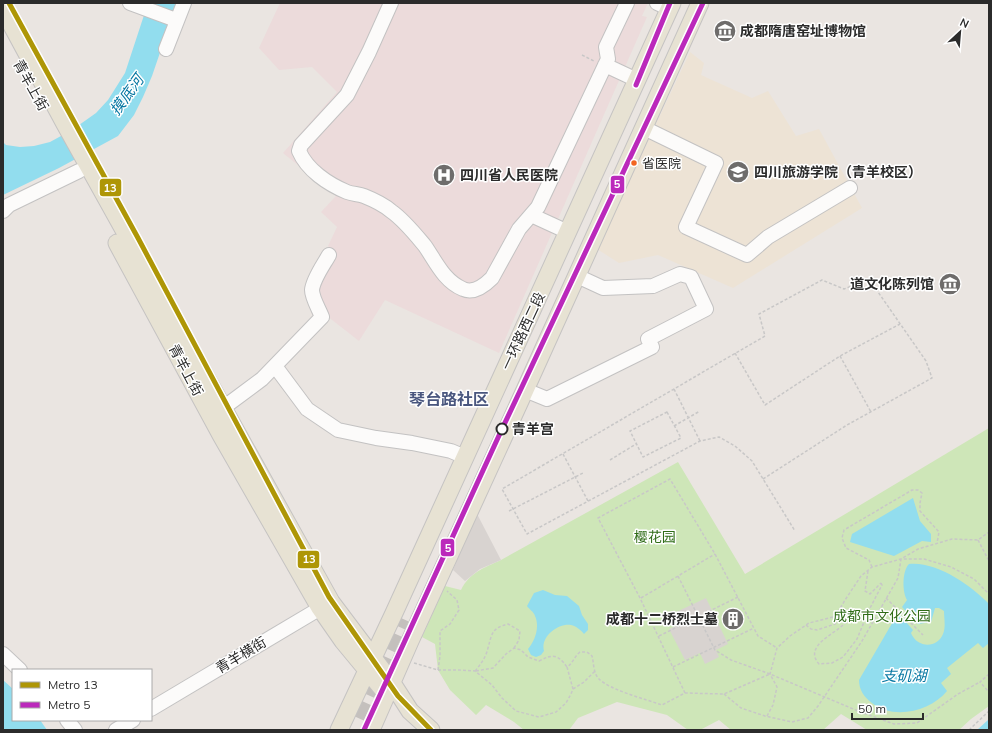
<svg xmlns="http://www.w3.org/2000/svg" width="992" height="733" viewBox="0 0 992 733" font-family="Mulish,'Noto Sans SC',sans-serif">
<style>
.education{fill:#ede3d5}
.medical{fill:#ecdbdb}
.green{fill:#cee6b8}
.plaza{fill:#d8d3d0}
.water{fill:#92ddee}
.lines{fill:none;stroke-linecap:round;stroke-linejoin:round}
.major-tunnel{stroke:#c4c0bd;stroke-width:17;stroke-dasharray:17 8;stroke-linecap:butt}
.minor-casing{stroke:#c3c2c2;stroke-width:16}
.major-casing{stroke:#c5c3c2;stroke-width:19}
.path{stroke:#c8c7c7;stroke-width:1.5;stroke-dasharray:3 2;stroke-linecap:butt}
.minor{stroke:#fcfbfa;stroke-width:14}
.major{stroke:#e7e2d3;stroke-width:17}
.metro-1-casing{stroke:#fff;stroke-width:8}
.metro-2-casing{stroke:#fff;stroke-width:8}
.metro-1{stroke:#ae9606;stroke-width:5}
.metro-2{stroke:#bb29bb;stroke-width:5}
.bus-dot{fill:#f26522;stroke:#fff;stroke-width:1.5}
.stop-dot{fill:#fff;stroke:#2b2b2b;stroke-width:2}
.labels{text-anchor:middle;stroke-width:3;stroke-linejoin:round;paint-order:stroke}
.bus-label{font-size:13px;fill:#2b2b2b;stroke:#fff;text-anchor:start}
.poi-label{font-size:14px;font-weight:bold;fill:#2b2b2b;stroke:#fff;text-anchor:start}
.street-label{font-size:14px;fill:#2b2b2b;stroke:#fff}
.stop-label{font-size:14px;font-weight:bold;fill:#2b2b2b;stroke:#fff;text-anchor:start}
.park-label{font-size:14px;fill:#2f6c17;stroke:#fff}
.water-label{font-size:15px;font-style:italic;fill:#0878a3;stroke:#fff}
.quarter-label{font-size:16px;font-weight:bold;fill:#49567e;stroke:#fff}
.line-badge{stroke:#fff;stroke-width:1.5}
.badge-label{font-size:11px;text-anchor:middle;font-weight:bold;fill:#fff}
</style>
<rect width="100%" height="100%" fill="#eae5e1"/>
<path class="education" d="M690 52 704 63 701 75 752 98 768 91 796 136 819 129 862 208 733 288 658 255 619 263 597 249Z"/>
<path class="medical" d="M280 3H648L642 16 647 17 499 353 385 300 359 341 327 316 317 294 318 282 334 252 328 246 337 227 321 212 336 196 283 153 337 92 312 67 279 70 259 48Z"/>
<path class="green" d="M989 428V706L971 719 959 730H867L841 714 823 730H731L719 720 700 730H688L667 715 617 702 578 718 569 730H524L514 722 486 705 476 715 450 690 438 670 435 644 422 637 445 586 461 590C470 572 484 568 501 560L678 462 745 574Z"/>
<path class="plaza" d="M476 512 501 560 480 569 465 581 453 570Z
M706 598 728 644 716 650 719 657 705 664 700 653 685 660 669 629 678 625 672 614Z"/>
<path class="water" d="M148 3H177L152 76 143 97 134 115 118 136 59 168 3 195V142L6 145 20 147 34 146 50 142 72 130 96 113 108 100 125 73Z
M913 498 920 521 931 534V542L922 541 894 556 850 542 852 534Z
M909 564C936 561 971 585 989 604V643L983 648 978 643 947 668 951 674 941 683 947 691C930 712 893 720 872 703 864 697 859 690 859 680L898 613 913 630 911 633C917 648 937 649 943 634 946 627 944 618 944 611L939 608H935L931 622 918 624 902 607 907 600C902 592 902 571 909 564Z
M543 590 555 595 567 596 579 606 582 615 588 624V630L584 634C581 630 576 626 571 625 558 623 540 637 544 651L541 655 536 657 531 655 528 649C535 641 540 627 535 616 534 612 529 609 527 606L534 593Z
M3 680 13 689V720H40L47 730H3Z
M989 719V730H977L988 720Z"/>
<g class="lines">
<path class="major-tunnel" d="M356 717 401 618"/>
<g class="minor-casing">
<path id="minor" d="M130 3 176 20
M391 3 369 52 347 95 301 145 299 151C307 170 328 184 347 192 352 194 359 194 364 196 374 200 383 204 391 211 404 220 415 234 425 246 436 262 444 281 463 289 474 294 485 285 492 278L519 229 538 207 608 59 606 47 627 3
M657 3 670 9
M166 49 184 3
M605 65 637 80
M644 128 716 163 686 227 747 255 768 237 850 188
M3 211 9 205 79 171
M531 215 568 232
M275 366 307 409 338 430 376 438 412 443 451 451 465 457
M525 390 547 399 652 347 648 339 706 309 691 277 680 274 653 286 603 288 577 276
M223 408 262 379 322 317C319 309 312 298 312 290 313 279 324 264 329 255
M3 654 20 670
M151 709 329 603
M67 720 75 730
M116 730 133 720"/>
</g>
<g class="major-casing">
<path id="major" d="M3 9 65 124 331 602 392 683 410 711 431 730
M117 243 221 435 320 608 343 641 386 693
M339 730 394 613 672 3
M371 730 410 641 525 390 700 3"/>
</g>
<path class="path" d="M582 55 594 61
M735 353 765 405 840 356 900 324
M840 356 871 412
M674 389 700 441
M667 412 681 438 643 457 630 431Z
M674 426 700 411
M563 454 588 501
M610 460 636 444
M763 479 847 425 932 378 926 361 869 279 844 289 822 280 759 314 765 336 502 489 527 534 700 441 719 437 735 446 752 461 795 531
M509 511 583 473
M978 540 989 561
M872 567 869 560 846 548 842 538 844 530 912 490H918L922 493 920 503V511L939 532 937 543
M868 571 865 591 870 594 881 583
M678 576 715 650 731 660 770 674 858 711 894 724 917 723 958 694 980 682
M641 598 715 554
M886 598 923 635
M806 625 811 629 817 630 835 624 846 611 849 610 851 612C849 616 847 621 844 624 835 634 803 646 819 664L832 663 843 657 847 652 857 639 869 610 882 585 881 583
M659 636 738 597
M414 663 438 670H459L475 671 492 685 502 698 516 711 539 717 556 712 566 703 571 694 573 689 567 667C573 663 574 657 580 652H587L592 656C594 663 593 673 599 679 610 690 645 699 662 705L685 693 724 694 770 674
M673 667 754 628
M438 670 440 656V631L450 624 459 610 457 600 447 591
M475 671C481 664 486 657 488 648 492 633 492 628 508 624L520 631 519 640 514 648
M476 671 493 668 506 654 514 648 521 650 528 657 539 661C552 654 558 654 567 667
M989 674 980 682 989 692
M573 689 584 682 595 671
M685 693 640 598 598 518 670 479 715 554 758 636 777 648
M724 694 741 708 765 716 792 722 808 718 818 706 862 641 898 578 901 559 918 549 952 539 978 540 989 532
M767 716 773 705 777 687 770 674 777 648 790 636 809 623 833 617 838 612 845 600 861 576 872 567 901 559H924L951 567 974 579 989 594
M969 730 989 711"/>
<use href="#minor" class="minor"/>
<use href="#major" class="major"/>
<g class="metro-1-casing">
<path id="metro-1" d="M9 3 138 238 329 597 398 696 431 730"/>
</g>
<g class="metro-2-casing">
<path id="metro-2" d="M636 85 670 3
M364 730 502 429 703 3"/>
</g>
<use href="#metro-1" class="metro-1"/>
<use href="#metro-2" class="metro-2"/>
</g>
<defs>
<g id="museum-disc" transform="scale(1.15)"><circle r="9.5" fill="#6e6c6b" stroke="#fff"/><path d="M0-6L6-3V-2H-6V-3ZM-5-1h2V3h-2ZM-1-1h2V3h-2ZM3-1h2V3H3ZM-6 4H6V6H-6Z" fill="#fff"/></g>
<g id="university-disc" transform="scale(1.15)"><circle r="9.5" fill="#6e6c6b" stroke="#fff"/><path d="M0-5L7-2L0 1L-7-2ZM-4 1L0 2.5L4 1V4Q0 6-4 4Z" fill="#fff"/></g>
<g id="hospital-disc" transform="scale(1.15)"><circle r="9.5" fill="#6e6c6b" stroke="#fff"/><path d="M-5-5h3v3.5h4V-5h3V5h-3V1.5h-4V5h-3Z" fill="#fff"/></g>
<g id="building-disc" transform="scale(1.15)"><circle r="9.5" fill="#6e6c6b" stroke="#fff"/><path d="M-4-6H4V6H1V3H-1V6H-4ZM-2.5-4.3h1.7v1.8h-1.7ZM.8-4.3h1.7v1.8H.8ZM-2.5-1h1.7V.8h-1.7ZM.8-1h1.7V.8H.8Z" fill="#fff"/></g>
</defs>
<g fill-rule="evenodd">
<use href="#museum-disc" x="725" y="31"/>
<use href="#university-disc" x="738" y="172"/>
<use href="#hospital-disc" x="444" y="175"/>
<use href="#museum-disc" x="950" y="284"/>
<use href="#building-disc" x="733" y="619"/>
</g>
<circle class="bus-dot" cx="634" cy="163" r="3.5"/>
<circle class="stop-dot" cx="502" cy="429" r="5.5"/>
<g class="labels">
<g class="bus-label">
<text x="642" y="168">省医院</text>
</g>
<g class="poi-label">
<text x="740" y="36">成都隋唐窑址博物馆</text>
<text x="754" y="177">四川旅游学院（青羊校区）</text>
<text x="460" y="180">四川省人民医院</text>
<text x="934" y="289" text-anchor="end">道文化陈列馆</text>
<text x="718" y="624" text-anchor="end">成都十二桥烈士墓</text>
</g>
<g class="street-label">
<text transform="translate(31 85) rotate(61)" y="5">青羊上街</text>
<text transform="translate(523 331) rotate(-65)" y="5">一环路西二段</text>
<text transform="translate(186 370) rotate(62)" y="5">青羊上街</text>
<text transform="translate(241 655) rotate(-31)" y="5">青羊横街</text>
</g>
<g class="stop-label">
<text x="512" y="434">青羊宫</text>
</g>
<g class="park-label">
<text x="655" y="542">樱花园</text>
<text x="882" y="621">成都市文化公园</text>
</g>
<g class="water-label">
<text transform="translate(127 95) rotate(-54)" y="5">摸底河</text>
<text x="904" y="681">支矶湖</text>
</g>
<g class="quarter-label">
<text x="449" y="405">琴台路社区</text>
</g>
</g>
<g class="line-badge">
<rect x="610" y="175" width="15" height="19" rx="4" fill="#bb29bb"/>
<rect x="99" y="178" width="23" height="19" rx="4" fill="#ae9606"/>
<rect x="440" y="538" width="15" height="19" rx="4" fill="#bb29bb"/>
<rect x="297" y="550" width="23" height="19" rx="4" fill="#ae9606"/>
</g>
<g class="badge-label">
<text x="617" y="188">5</text>
<text x="110" y="192">13</text>
<text x="448" y="552">5</text>
<text x="309" y="563">13</text>
</g>
<rect width="992" height="733" fill="none" stroke="#2b2b2b" stroke-width="8"/>
<rect x="12" y="669" width="140" height="52" fill="#ffffff" stroke="#aaaaaa"/>
<rect x="20" y="682" width="20" height="6" fill="#ae9606" stroke="#aaaaaa"/>
<text x="48" y="689" font-size="12" fill="#2b2b2b">Metro 13</text>
<rect x="20" y="702" width="20" height="6" fill="#bb29bb" stroke="#aaaaaa"/>
<text x="48" y="709" font-size="12" fill="#2b2b2b">Metro 5</text>
<g transform="translate(960 32) rotate(26)" stroke="#ffffff" stroke-width="3" paint-order="stroke">
<path d="M0-3L7 15L0 10L-7 15Z" fill="#2b2b2b"/>
<text y="-6" font-size="11" font-weight="bold" text-anchor="middle" fill="#2b2b2b">N</text>
</g>
<path d="M852 713v6h71v-6" fill="none" stroke="#2b2b2b" stroke-width="2"/>
<text x="858" y="713" font-size="12" fill="#2b2b2b" stroke="#ffffff" stroke-width="3" paint-order="stroke">50 m</text>
</svg>
